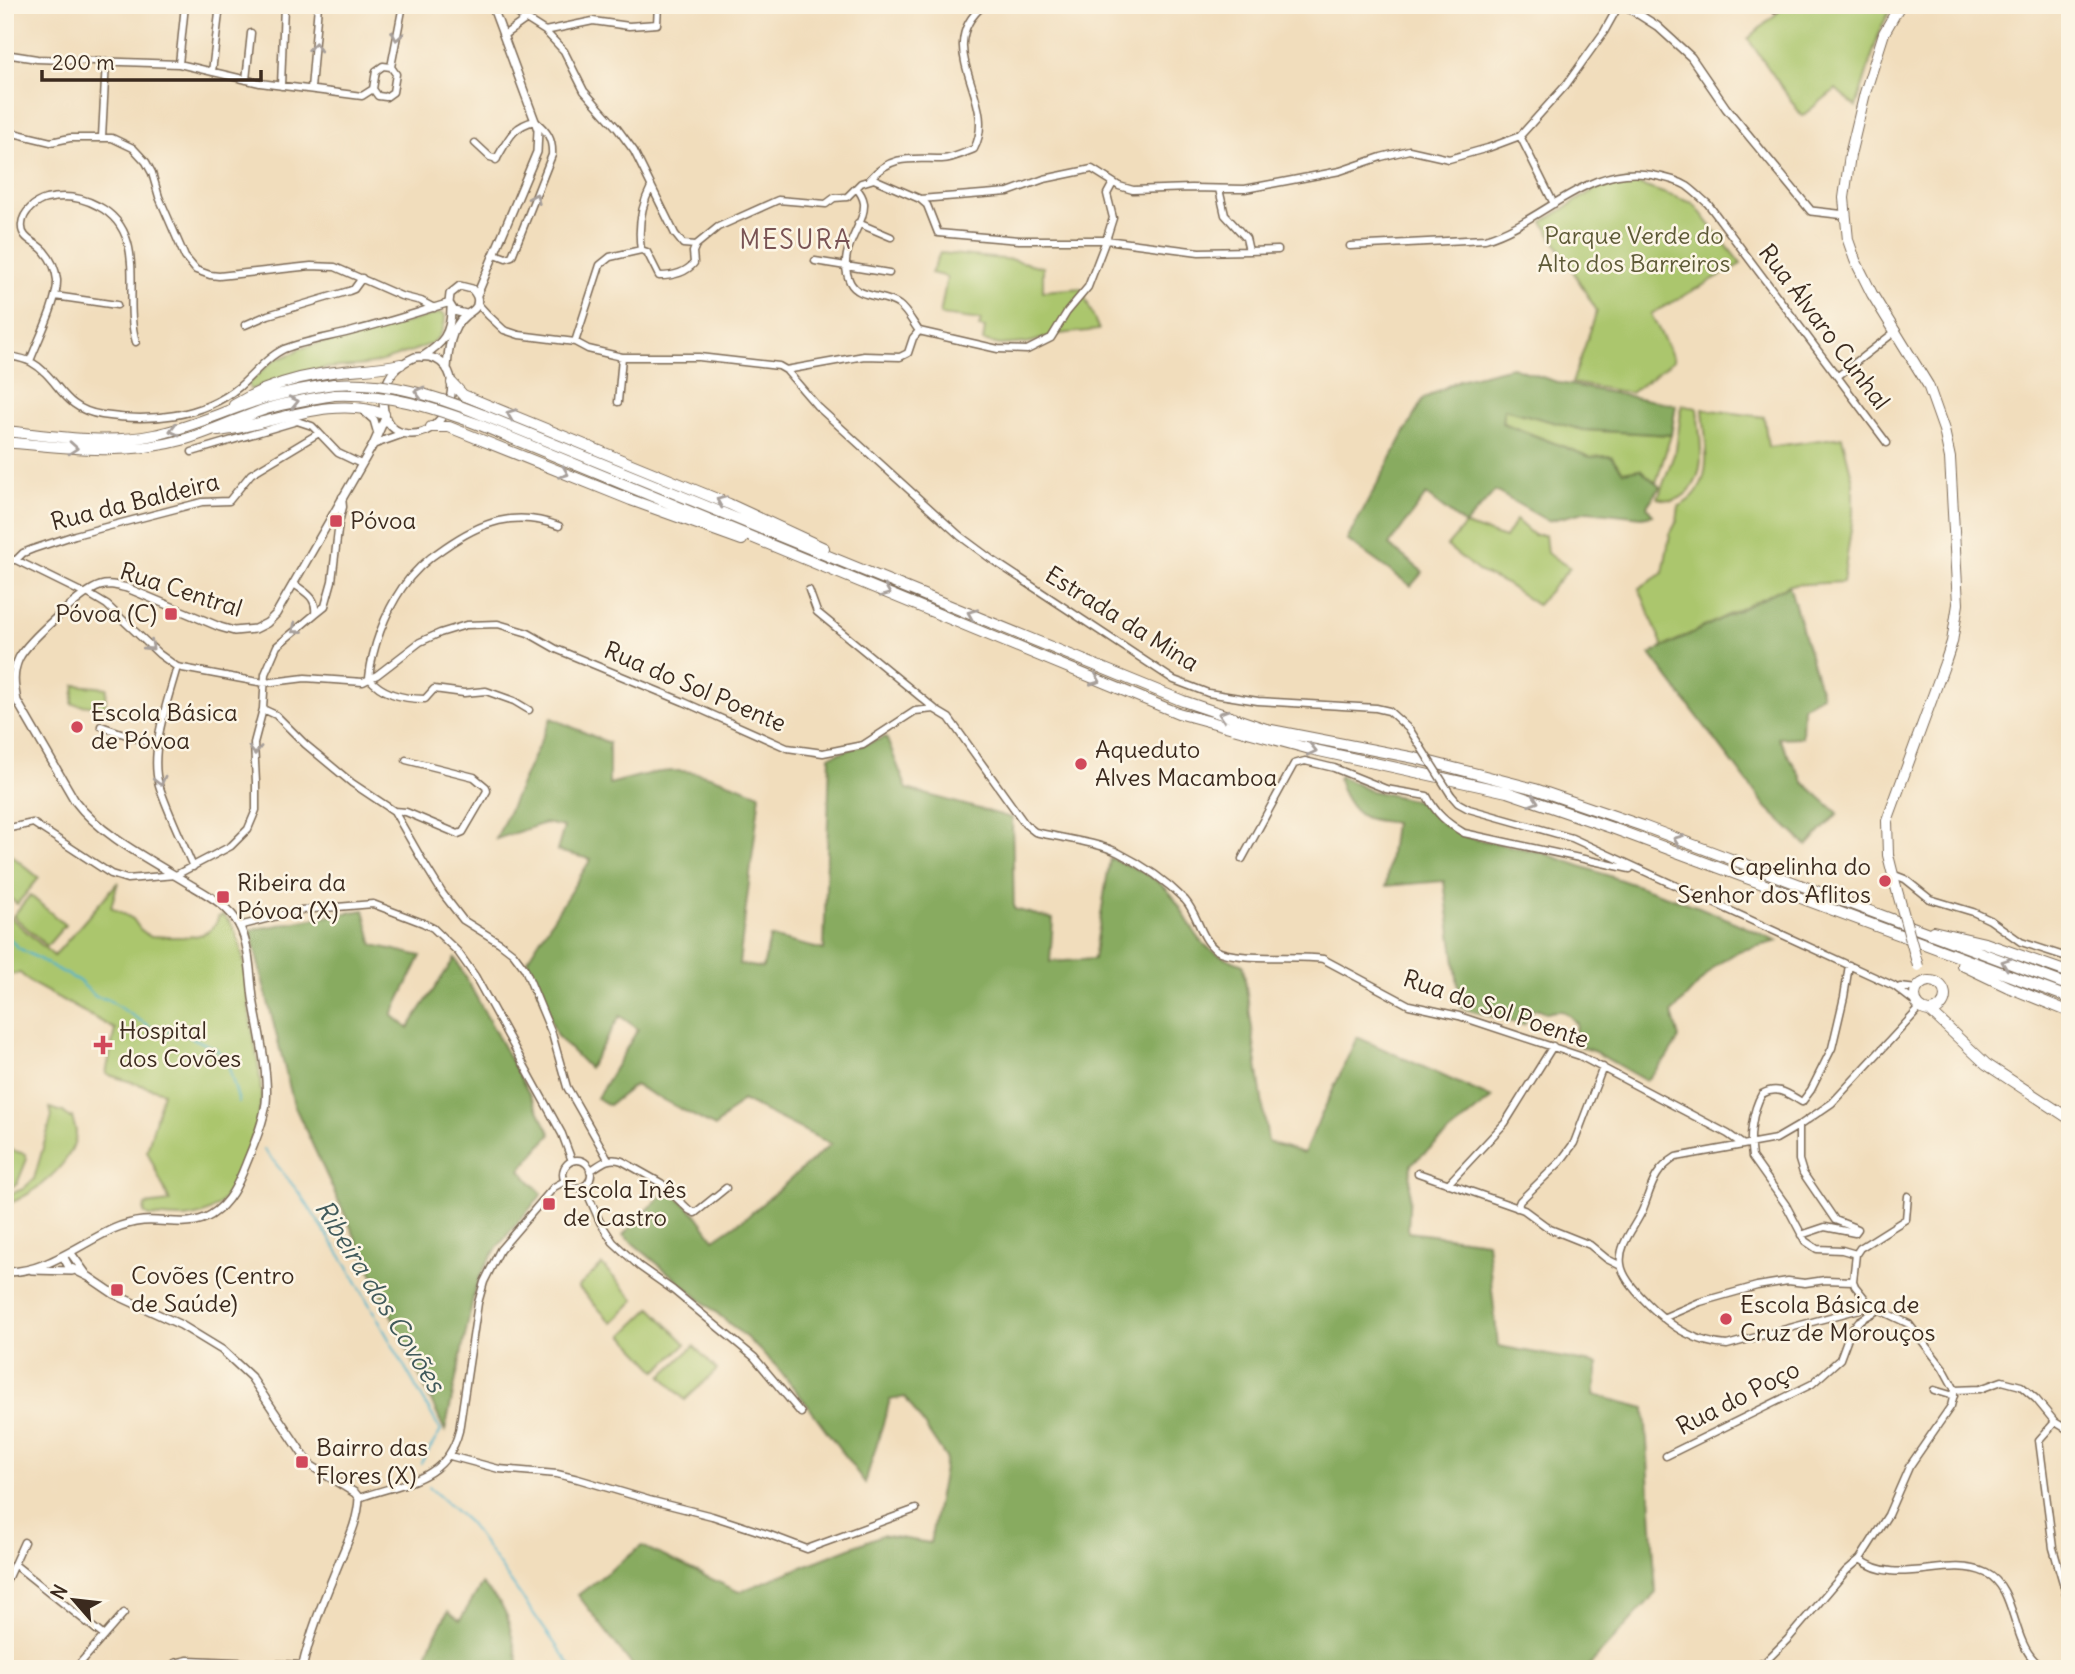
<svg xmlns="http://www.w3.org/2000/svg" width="2075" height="1674" viewBox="0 0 2075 1674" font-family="Delius,sans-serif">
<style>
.green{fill:#abc66d;stroke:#737846;stroke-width:2}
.forest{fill:#88ab60;stroke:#626a3f;stroke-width:2}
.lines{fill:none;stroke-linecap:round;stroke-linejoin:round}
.stream{stroke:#4cb2cb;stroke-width:2}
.minor-casing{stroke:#7b6955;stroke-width:9}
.tertiary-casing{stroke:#7b6955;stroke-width:10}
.primary-casing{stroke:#7b6955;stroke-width:12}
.trunk-casing{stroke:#7b6955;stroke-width:12}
.minor{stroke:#fff;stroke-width:6}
.tertiary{stroke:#fff;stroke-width:7}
.primary{stroke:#fff;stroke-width:10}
.trunk{stroke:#fff;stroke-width:10}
.minor-bridge-casing{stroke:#7b6955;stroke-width:9;stroke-linecap:butt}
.primary-bridge-casing{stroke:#7b6955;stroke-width:12;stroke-linecap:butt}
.trunk-bridge-casing{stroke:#7b6955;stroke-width:12;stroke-linecap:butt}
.minor-bridge{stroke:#fff;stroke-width:6}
.primary-bridge{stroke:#fff;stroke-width:10}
.trunk-bridge{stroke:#fff;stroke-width:10}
.oneway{stroke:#a79f9a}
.poi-dot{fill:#d1495b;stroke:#fcf5e5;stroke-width:2.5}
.labels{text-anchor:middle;stroke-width:5;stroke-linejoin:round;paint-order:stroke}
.park-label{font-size:24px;fill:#5d5936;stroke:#fcf5e5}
.street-label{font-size:24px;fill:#3b2a1e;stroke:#fcf5e5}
.poi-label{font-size:24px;fill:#3b2a1e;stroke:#fcf5e5;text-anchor:start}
.neighbourhood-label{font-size:26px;letter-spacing:2px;fill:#795354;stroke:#fcf5e5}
.water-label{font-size:26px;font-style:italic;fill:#415a5b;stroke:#fcf5e5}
</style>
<rect width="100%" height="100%" fill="#fcf5e5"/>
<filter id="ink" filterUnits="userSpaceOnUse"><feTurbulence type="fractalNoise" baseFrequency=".0143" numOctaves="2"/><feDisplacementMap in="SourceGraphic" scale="14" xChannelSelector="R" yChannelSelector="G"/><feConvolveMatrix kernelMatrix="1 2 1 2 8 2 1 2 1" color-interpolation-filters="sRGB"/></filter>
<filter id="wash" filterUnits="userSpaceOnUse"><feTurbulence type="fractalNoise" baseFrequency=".00686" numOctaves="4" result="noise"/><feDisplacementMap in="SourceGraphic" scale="28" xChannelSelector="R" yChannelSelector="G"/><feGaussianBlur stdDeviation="1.57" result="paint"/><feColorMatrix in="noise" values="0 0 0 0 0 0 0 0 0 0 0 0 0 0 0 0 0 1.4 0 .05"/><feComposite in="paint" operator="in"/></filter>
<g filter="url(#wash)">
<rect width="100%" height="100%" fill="#f1ddbc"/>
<path class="green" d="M1786 5H1893L1880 30 1856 107 1836 89 1802 116 1748 39Z
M1628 181 1693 203 1741 264 1651 314 1674 360 1631 393 1572 383 1597 311 1543 222 1597 188Z
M940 253 1014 260 1043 267V291L1081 288 1099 330 1059 334 1028 343 1000 345 983 341 985 328 979 327 981 320 940 315 947 277 931 273Z
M440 313 445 315C446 339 431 345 412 351 398 355 385 361 371 364 355 367 338 366 322 369 298 373 273 381 250 390L248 383 278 357 281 358 296 352 298 349 389 325 391 327Z
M1682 405 1697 408C1699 435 1709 472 1688 492 1677 502 1671 502 1658 498L1676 449Z
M1504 409 1583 430 1671 435 1656 483 1640 469 1623 472 1611 456 1590 457 1501 422Z
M1703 409 1764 417 1768 447 1842 437 1853 481V516L1843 582 1789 585 1663 647 1639 588 1663 573 1670 534 1677 521 1679 506C1717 489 1705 442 1703 409Z
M1516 520 1533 535H1545L1547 553 1570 568 1537 605 1506 584 1478 571 1447 546 1465 525 1505 538Z
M75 685 107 688 105 708 72 704Z
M5 850 39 878 17 904 5 894Z
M118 882 111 907 133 919 140 929 149 936C169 936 214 944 218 917L223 915C226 918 231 922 233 927 245 947 247 992 250 1016 254 1043 262 1073 261 1100 259 1124 235 1193 216 1207 196 1222 172 1218 149 1216L144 1213 145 1205 170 1202 147 1151 163 1092 106 1074 115 1029 31 983 20 973 7 975 5 973V922L10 917 54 956Z
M30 895 65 925 47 946 13 916Z
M50 1108 63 1112 70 1118 72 1117C73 1122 76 1129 76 1133 74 1164 32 1196 5 1205V1196L23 1189 34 1179 52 1116Z
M5 1148 25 1154 27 1159 17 1184 5 1190Z
M602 1265 635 1300 612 1323 578 1287Z
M651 1308 686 1344 657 1371 623 1335Z
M694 1346 717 1370 685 1400 662 1376Z"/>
<path class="forest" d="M1512 367 1560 383 1676 405 1671 435 1583 430 1504 409 1502 423 1590 457 1611 456 1623 472 1640 469 1660 487 1647 506 1653 515 1642 517 1588 511 1548 521 1495 491 1465 525 1426 495 1389 545 1423 572 1411 586 1347 540 1423 399 1459 380Z
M1789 585 1822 695 1803 706 1802 737 1778 738 1801 777 1803 782 1838 813 1807 846 1767 808 1650 654Z
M551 718 609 743V784C632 778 656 770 680 771 707 772 735 785 760 794L739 964 763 968 770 937 824 950 830 756 886 737 907 789 1012 818 1014 909 1053 919 1050 962 1094 959 1110 858C1131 866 1156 876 1171 894 1184 910 1195 941 1213 951 1222 957 1233 961 1243 965L1268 1142 1304 1153 1357 1037 1492 1098 1411 1164 1408 1232 1487 1242 1498 1346 1598 1364 1594 1395 1645 1408 1656 1593 1586 1669H635L578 1595 642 1546 739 1592 882 1535 930 1543 946 1458 905 1397 890 1400 865 1483 806 1403 776 1366 748 1339 623 1235 668 1189 695 1213 714 1239 748 1216 831 1144 742 1100 715 1127 635 1085 609 1105 597 1098 638 1029 620 1016 589 1068 557 1036 527 960 591 859 557 851 564 827 545 823 496 839Z
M1340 776 1368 790 1426 803 1431 811 1444 825 1470 838 1540 852 1699 907 1778 941 1739 951 1715 966 1672 1013 1679 1038 1666 1059 1646 1081 1595 1052 1572 1043 1577 1024C1567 1012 1563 1008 1547 1013L1539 1009H1534L1529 1015 1524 1025 1461 1008 1444 881 1386 886 1394 823C1385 821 1372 821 1364 817 1351 811 1341 792 1338 778Z
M364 910 373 945 421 956 392 1015 408 1028 455 958 551 1134 520 1170 542 1194C518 1224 487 1253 475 1289L445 1431 294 1105 250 930Z
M482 1584 501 1604 507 1616 520 1669H422L433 1640 448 1611 460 1620Z"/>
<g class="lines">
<path class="stream" d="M5 933 17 947 79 981 96 997 107 999 152 1028 186 1035 216 1049 227 1061 239 1102
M264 1149 300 1194 347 1265 441 1431 421 1463
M429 1487 469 1523 573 1669"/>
</g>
</g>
<g filter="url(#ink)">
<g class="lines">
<g class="minor-casing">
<path id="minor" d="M504 5 545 31 564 51 584 91 617 128 634 151 675 234 683 244 696 245 718 227 778 200 826 204 834 198 847 197 861 183 874 179 920 199 1008 192 1044 179 1092 169 1119 186 1133 190 1191 188 1245 189 1340 171 1381 157 1409 150 1449 159 1488 148 1520 136 1566 85 1604 32 1619 5
M1771 5 1775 10
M545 31 593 21 629 26 657 24 658 5
M504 35 525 20
M5 54 37 59 179 64 260 83 362 96 373 89
M179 64 185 5
M383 66 391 67 396 74 393 92 386 97 378 96 373 89 376 71Z
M391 67 403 5
M212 72 220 5
M246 80 251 33
M281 86 284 5
M311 89 318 5
M5 131 51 142 70 138H112L133 148 146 162 152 173 159 197 185 257 196 270 210 275 219 276 311 266 335 267 401 296 421 301 434 308
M1520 136 1554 204
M102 137 106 61
M475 143 490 157 497 159
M870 179C892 154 912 159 942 159 952 159 964 153 974 149 1000 100 930 49 984 5
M651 187C641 206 638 229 641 250L647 252 659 276C672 276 685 274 694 263L693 252 696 245
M1219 189 1225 215 1246 238 1249 251 1278 250
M920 199 927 205 938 233 1019 240H1106L1199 252 1249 251
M858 223 891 237
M1350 246 1485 239C1543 222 1588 163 1652 175 1663 177 1677 180 1687 186 1694 191 1701 198 1708 204L1887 443
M495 254 506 258 512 256 552 155C553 139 547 131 535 121 512 126 508 140 496 160
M815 261 889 273
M55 296 117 305
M477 303 488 315 504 330 519 335 575 342 588 349 622 357H699L779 366 786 370 817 406 960 536 991 559 1174 680 1208 693 1258 701 1376 708 1389 711 1410 730
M245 325 268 315 349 291 354 289 362 278
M919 331 998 349 1027 350 1051 338 1067 312 1088 287 1106 240 1113 218 1107 194 1113 183
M575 342 600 265 610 257 641 250
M5 355C14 357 23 358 31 362 60 378 61 409 102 415 149 422 202 418 239 387 254 374 267 357 284 349 307 340 333 337 357 330 388 322 418 312 449 303
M30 361C38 340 58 301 57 280 56 270 51 259 44 251 36 242 20 239 22 224 23 212 35 202 46 199 64 195 82 197 98 206 150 233 122 296 136 342
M786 370 864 356 900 357 908 353 913 338 919 331C913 323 907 311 899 305 885 294 858 299 850 282 835 250 866 226 864 203 863 197 860 192 856 188
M1838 376 1896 331
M618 402 622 357
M192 452 297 421 312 426 319 433
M5 560H16L85 594
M16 560 23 553 33 549 75 535 202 502 229 501 251 474 319 433 338 453 361 464
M809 590 817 612 935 709
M87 593 107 605 159 654 177 667 264 683 305 678 363 682 377 675 420 642 440 633 466 625 498 624 528 633 556 649 684 702 787 748 823 753 863 745 915 711 934 709 949 718 1025 824 1035 832C1060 838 1097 842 1119 853 1143 865 1166 881 1185 900 1198 914 1200 938 1216 950 1233 961 1299 955 1323 959L1409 1005 1459 1016 1580 1056 1728 1134 1742 1144
M315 614 325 606 332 581 339 522 343 507 342 497
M177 667C168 700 149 751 159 785 168 813 182 840 193 867
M369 678C372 648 385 613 402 588 413 572 427 559 444 548 481 522 515 509 559 526
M369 678C383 695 404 699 425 699L434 689 464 693 486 691 514 701 529 710
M263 709 276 715 305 744 352 783 394 811 406 812 458 834 463 832 487 791 486 787 474 777 406 760
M101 726 158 746
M1451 795 1458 803 1469 809 1572 838 1894 986 1916 1003
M394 811 422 860 443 894 463 920 500 943 513 953 525 969 552 1034 567 1087 608 1159
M5 829 33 823 111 874 127 879 176 875 231 846 248 829 256 810V782L254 743 263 709 265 674 277 646 315 614C317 597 306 593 294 584
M1242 859 1294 764 1305 761 1334 768 1386 789 1427 796C1436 814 1447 823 1464 833L1630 869
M1892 874 1905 879 1930 899 1973 912 1990 920 2021 942 2070 958
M239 926 301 910 373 904 423 923 433 928 458 952 475 976 562 1134 572 1161
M1849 965 1844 997 1832 1048 1811 1090 1802 1102C1788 1094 1778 1085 1762 1094 1752 1111 1749 1138 1752 1157L1786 1205 1805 1241 1817 1249 1842 1250 1856 1254
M1900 987 1917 989
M1799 1126V1160L1803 1173 1835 1220 1858 1229 1855 1233 1825 1227 1801 1235
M563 1174a14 14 0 1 1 28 0a14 14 0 1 1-28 0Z
M590 1171C601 1164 608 1156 622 1161L661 1183 689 1210 695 1213 726 1188
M1418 1173 1524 1210 1550 1229 1590 1245 1607 1259 1621 1266
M1448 1184 1505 1123 1553 1046
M584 1186 600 1222 613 1242 639 1266 673 1290 754 1357 801 1413
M1517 1208 1520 1201 1560 1162 1574 1143 1603 1067
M1856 1254 1853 1281 1855 1286 1871 1306 1909 1324 1943 1368 1955 1390
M1856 1254 1860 1248 1906 1219 1908 1196
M1871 1306 1727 1345C1712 1344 1699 1340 1686 1333 1667 1324 1623 1285 1621 1264 1618 1244 1636 1226 1643 1209 1652 1186 1653 1171 1676 1157L1776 1139 1800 1125 1832 1103 1920 1008
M1663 1318 1700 1302 1757 1286 1788 1281 1805 1283 1825 1280 1853 1281
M1934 1390 1954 1396
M1955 1390 1980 1389 2002 1381 2021 1386 2036 1399 2055 1422 2070 1431
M2055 1422 2039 1440 2053 1548 2070 1607
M450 1456 499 1469 557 1474 578 1479 649 1500 712 1516 770 1535 807 1549 916 1509
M1666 1456 1812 1384 1840 1359 1850 1332 1859 1321 1878 1310
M359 1498C403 1482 446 1482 459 1431L478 1303 484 1282 500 1250 554 1187 565 1181
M1860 1559C1896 1588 1947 1555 1986 1573 2016 1587 2011 1638 2035 1661 2038 1664 2044 1666 2049 1669
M14 1564 104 1636
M5 1584 24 1542
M75 1669 124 1613
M169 1669 175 1663 188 1660 302 1665
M1751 1669 1766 1661 1788 1639 1846 1571 1860 1559 1888 1515 1909 1467 1951 1406 1955 1390"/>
</g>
<g class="tertiary-casing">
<path id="tertiary" d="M1624 5 1657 26 1691 57 1726 108 1811 211 1846 215
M477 295 537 152 538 130 535 121 492 5
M415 357C476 349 453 445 403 433 377 426 380 389 393 372 399 365 406 361 415 357Z
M422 357C443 343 451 334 451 309
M447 369C448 352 450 328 465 316 469 312 475 311 477 305 479 298 476 294 472 289L460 286 450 294 449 303 454 311 466 314
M365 412 374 420 378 434
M374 444 402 434
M70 1252 86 1274
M63 1256 69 1267 89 1277 114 1294 181 1325 222 1350 251 1377 310 1465 355 1493 359 1498C358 1523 347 1542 338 1565 324 1599 310 1633 302 1669
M32 1270 72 1271
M5 1272C45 1273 78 1245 113 1229 122 1225 133 1222 143 1221 166 1219 190 1228 211 1215 230 1203 238 1184 246 1164 254 1144 263 1124 266 1103 269 1073 258 1029 253 998 250 975 250 946 239 925 229 906 208 895 191 885 154 862 101 836 75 801L17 701C14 686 12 673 19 658 28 641 83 591 100 586 110 583 118 586 127 588L220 627 234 631 255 629 267 623 276 614 373 445 385 418"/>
</g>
<g class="primary-casing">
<path id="primary" d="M1896 887 1888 855 1887 821 1945 663 1952 642 1958 604 1950 458 1944 430 1928 385 1872 294 1855 260 1848 240 1844 198 1850 155 1865 93 1884 33 1900 5
M1915 996a15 15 0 1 1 30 0a15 15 0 1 1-30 0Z
M1931 1012 1986 1064 2070 1119"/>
</g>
<g class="trunk-casing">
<path id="trunk" d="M452 383 463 395 729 504 824 548
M234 405C260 389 289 379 320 374 347 369 374 370 401 364
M483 415 1183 701 1266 729 1415 758 1535 789 1643 826 2070 986
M480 425 1178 713 1310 749 1507 792 1612 828 2070 998
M431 427H449L631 500 742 540
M5 431C54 436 106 445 154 435 193 427 228 409 266 398 288 392 311 387 334 384
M218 431C272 425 331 394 384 414
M5 442C66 448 127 456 186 439 213 431 239 418 266 409 288 402 311 399 334 395
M1933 931 1985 943 2070 973
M1962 965 2008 987 2070 1012"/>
</g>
<use href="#minor" class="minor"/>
<use href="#tertiary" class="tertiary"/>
<use href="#primary" class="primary"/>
<use href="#trunk" class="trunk"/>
<g class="minor-bridge-casing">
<path id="minor-bridge" d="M1410 730 1451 795"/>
</g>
<g class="primary-bridge-casing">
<path id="primary-bridge" d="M1896 887 1918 966"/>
</g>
<g class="trunk-bridge-casing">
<path id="trunk-bridge" d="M334 384C387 381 434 395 483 415
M334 395C388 393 431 407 480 425"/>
</g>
<use href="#minor-bridge" class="minor-bridge"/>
<use href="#primary-bridge" class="primary-bridge"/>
<use href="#trunk-bridge" class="trunk-bridge"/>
</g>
<defs><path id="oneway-chevron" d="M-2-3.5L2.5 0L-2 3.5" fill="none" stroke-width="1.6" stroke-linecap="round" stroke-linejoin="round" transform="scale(1.75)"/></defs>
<g class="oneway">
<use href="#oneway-chevron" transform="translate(397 36) rotate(100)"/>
<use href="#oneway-chevron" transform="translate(315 47) rotate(-85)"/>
<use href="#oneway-chevron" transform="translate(535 198) rotate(-67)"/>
<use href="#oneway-chevron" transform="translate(419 392) rotate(-165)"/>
<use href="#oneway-chevron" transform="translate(294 402) rotate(-13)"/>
<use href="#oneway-chevron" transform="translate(511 414) rotate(-158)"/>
<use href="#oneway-chevron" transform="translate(174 430) rotate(165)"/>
<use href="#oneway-chevron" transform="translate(73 448) rotate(4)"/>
<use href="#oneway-chevron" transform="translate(564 473) rotate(22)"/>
<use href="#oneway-chevron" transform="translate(721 501) rotate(-157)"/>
<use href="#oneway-chevron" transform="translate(886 592) rotate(23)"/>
<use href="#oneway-chevron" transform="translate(972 614) rotate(-157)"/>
<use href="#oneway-chevron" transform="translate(296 629) rotate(141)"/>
<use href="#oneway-chevron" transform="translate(150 646) rotate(43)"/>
<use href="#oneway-chevron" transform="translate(1096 680) rotate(23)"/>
<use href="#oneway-chevron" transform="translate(1223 715) rotate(-162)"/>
<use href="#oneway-chevron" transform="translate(255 750) rotate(90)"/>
<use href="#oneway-chevron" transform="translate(1312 750) rotate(13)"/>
<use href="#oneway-chevron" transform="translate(160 781) rotate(76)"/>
<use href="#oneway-chevron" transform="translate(1534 801) rotate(18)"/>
<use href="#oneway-chevron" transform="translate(1678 840) rotate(-159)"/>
<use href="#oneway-chevron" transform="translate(2006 963) rotate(-160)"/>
</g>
</g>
<g class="poi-dot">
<rect x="329" y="514" width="14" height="14" rx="3.5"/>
<rect x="164" y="607" width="14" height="14" rx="3.5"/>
<circle cx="77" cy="727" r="7"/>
<circle cx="1081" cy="764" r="7"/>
<circle cx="1885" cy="881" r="7"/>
<rect x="216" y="890" width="14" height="14" rx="3.5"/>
<path d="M99.5 1034.5h7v7h7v7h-7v7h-7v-7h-7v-7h7z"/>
<rect x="542" y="1197" width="14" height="14" rx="3.5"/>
<rect x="110" y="1283" width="14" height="14" rx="3.5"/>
<circle cx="1726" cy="1319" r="7"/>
<rect x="295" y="1455" width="14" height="14" rx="3.5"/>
</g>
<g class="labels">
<g class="park-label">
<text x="1634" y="244">Parque Verde do<tspan x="1634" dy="28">Alto dos Barreiros</tspan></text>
</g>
<g class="street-label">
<text transform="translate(1824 327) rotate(53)" y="8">Rua Álvaro Cunhal</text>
<text transform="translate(135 502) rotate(-14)" y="8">Rua da Baldeira</text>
<text transform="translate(181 590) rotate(18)" y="8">Rua Central</text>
<text transform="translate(1122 619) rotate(32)" y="8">Estrada da Mina</text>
<text transform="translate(695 687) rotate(23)" y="8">Rua do Sol Poente</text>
<text transform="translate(1496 1009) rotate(19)" y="8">Rua do Sol Poente</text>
<text transform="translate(1738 1398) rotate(-27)" y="8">Rua do Poço</text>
</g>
<g class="poi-label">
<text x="350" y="529">Póvoa</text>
<text x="157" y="622" text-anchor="end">Póvoa (C)</text>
<text x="91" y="721">Escola Básica<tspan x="91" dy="28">de Póvoa</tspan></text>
<text x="1095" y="758">Aqueduto<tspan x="1095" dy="28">Alves Macamboa</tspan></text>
<text x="1871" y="875" text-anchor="end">Capelinha do<tspan x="1871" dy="28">Senhor dos Aflitos</tspan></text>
<text x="237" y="891">Ribeira da<tspan x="237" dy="28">Póvoa (X)</tspan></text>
<text x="119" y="1039">Hospital<tspan x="119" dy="28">dos Covões</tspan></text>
<text x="563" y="1198">Escola Inês<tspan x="563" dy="28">de Castro</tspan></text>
<text x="131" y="1284">Covões (Centro<tspan x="131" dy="28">de Saúde)</tspan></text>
<text x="1740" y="1313">Escola Básica de<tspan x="1740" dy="28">Cruz de Morouços</tspan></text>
<text x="316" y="1456">Bairro das<tspan x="316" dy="28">Flores (X)</tspan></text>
</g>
<g class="neighbourhood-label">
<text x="796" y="249">MESURA</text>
</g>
<g class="water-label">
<text transform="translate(380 1296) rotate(58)" y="9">Ribeira dos Covões</text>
</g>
</g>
<rect width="2075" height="1674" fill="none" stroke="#fcf5e5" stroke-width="28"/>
<g transform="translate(74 1600) rotate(298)" stroke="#fcf5e5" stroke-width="5" paint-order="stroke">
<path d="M0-5L12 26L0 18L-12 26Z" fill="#3b2a1e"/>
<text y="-10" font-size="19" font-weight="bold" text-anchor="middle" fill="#3b2a1e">N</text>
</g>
<path d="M42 70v10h219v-10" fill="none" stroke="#3b2a1e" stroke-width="3.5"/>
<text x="52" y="70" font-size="21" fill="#3b2a1e" stroke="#fcf5e5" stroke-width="5" paint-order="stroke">200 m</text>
</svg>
